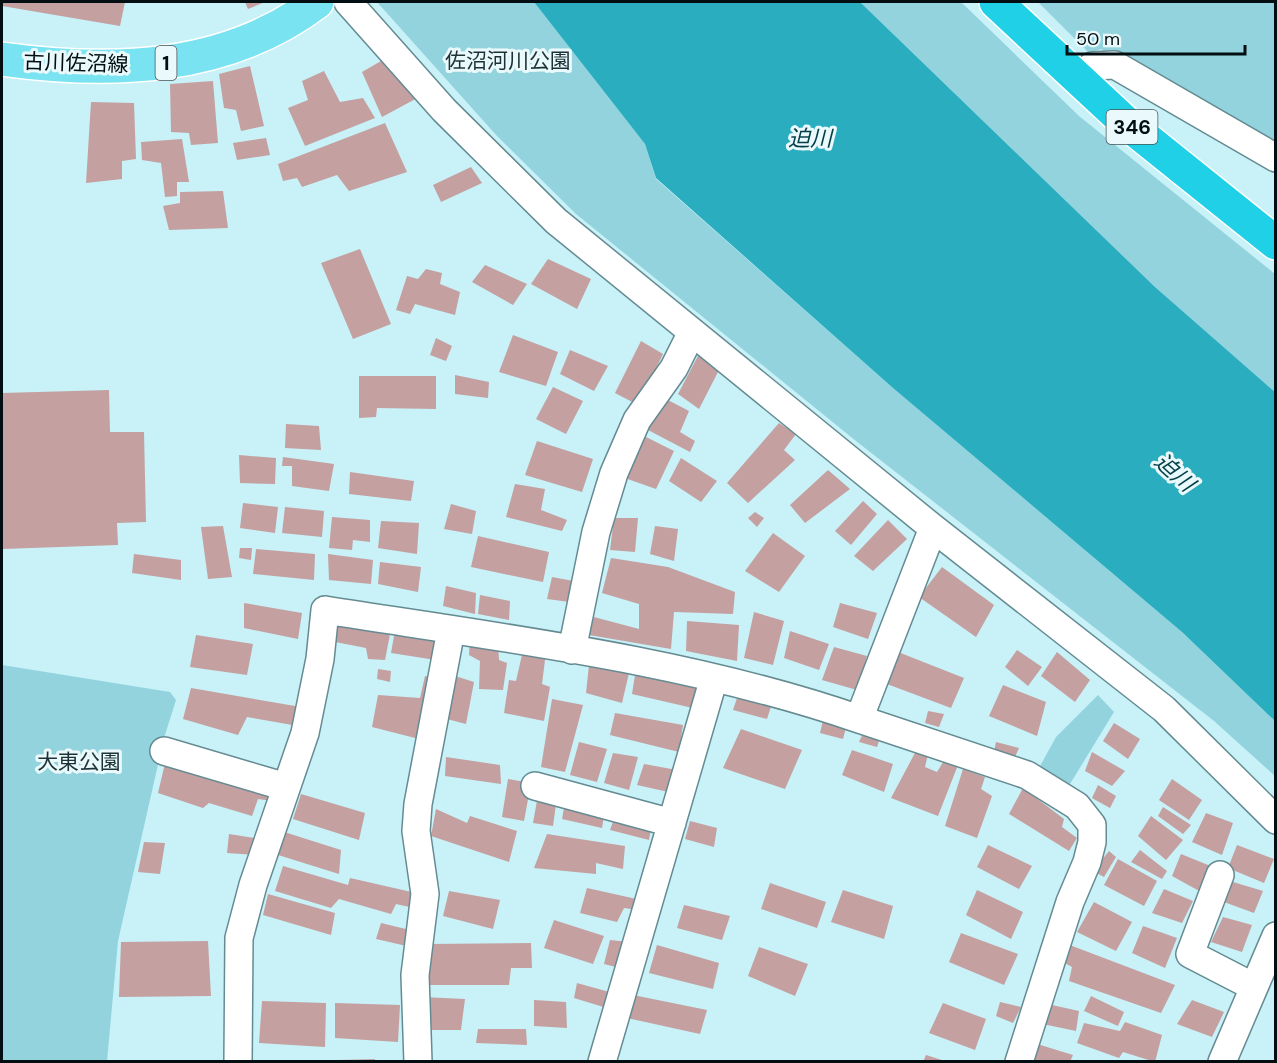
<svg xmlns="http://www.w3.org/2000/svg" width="1277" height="1063" viewBox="0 0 1277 1063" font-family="'DM Sans','Noto Sans JP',sans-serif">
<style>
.green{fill:#92d3de}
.water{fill:#29adbf}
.building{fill:#c4a0a0}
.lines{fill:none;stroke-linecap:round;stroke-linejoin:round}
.minor-casing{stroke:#658b92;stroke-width:30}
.major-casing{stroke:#fff;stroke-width:36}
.highway-casing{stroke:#fff;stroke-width:36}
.minor{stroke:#fff;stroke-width:27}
.major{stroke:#79e3f1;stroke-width:33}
.highway{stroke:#20d0e7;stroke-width:33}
.labels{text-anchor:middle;stroke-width:6;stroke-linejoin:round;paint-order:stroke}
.shield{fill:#e9f9fc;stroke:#475458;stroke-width:1.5}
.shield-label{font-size:20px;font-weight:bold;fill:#020e11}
.park-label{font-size:21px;fill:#1d3236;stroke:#e9f9fc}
.street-label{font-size:21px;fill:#020e11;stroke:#e9f9fc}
.water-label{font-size:22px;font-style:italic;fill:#033e46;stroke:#e9f9fc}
</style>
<rect width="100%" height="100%" fill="#c8f1f8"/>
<path class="green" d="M377 2H534L645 144 656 179 893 388 1182 632 1275 721V776L1214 721 856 441 576 214 497 136Z
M860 2H961L1079 116 1275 274V392L1155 287Z
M1038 2H1275V139L1246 151 1101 49 1089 53Z
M2 665 170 692 176 700 164 738 118 941 107 1061H2Z
M1098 695 1114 712 1062 797 1033 779 1056 737Z"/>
<path class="water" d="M534 2H860L1155 287 1275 392V721L1182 632 893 388 656 178 645 144Z"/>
<path class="building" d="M2 2H125L120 26 2 6Z
M245 2H265L248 9Z
M388 57 421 96 382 117 362 72Z
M250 66 264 126 241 131 236 110 224 108 219 74Z
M324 71 340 102 363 98 375 118 305 146 288 108 308 100 302 81Z
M213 81 218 143 191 145 189 133 171 132 170 84Z
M91 102 134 103 136 159 122 161V179L86 183Z
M385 123 407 172 349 191 337 175 302 187 297 178 283 181 278 164Z
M266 138 270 155 237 160 233 143Z
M182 139 189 182H177V196L165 197 161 163 142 160 141 142Z
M471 167 482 183 441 202 433 185Z
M223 191 228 228 169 230 163 206 180 203V192Z
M360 249 391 324 353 339 321 263Z
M548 259 591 279 577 309 531 284Z
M485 265 527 284 513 305 472 282Z
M426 269 442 273 440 284 460 292 455 315 415 304 410 314 396 310 407 276 418 279Z
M513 335 558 352 546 386 499 372Z
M436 338 452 346 446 361 430 355Z
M641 341 663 354 638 405 615 393Z
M570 350 608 366 594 391 560 374Z
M699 354 719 370 699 409 678 394Z
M455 375 489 382 488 398 455 394Z
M359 376H436V409L377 408 376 417 359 418Z
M553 387 583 401 566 434 536 419Z
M109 390 110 432H144L146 522 117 523 118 545 2 549V393Z
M666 399 689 411 680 432 695 441 690 452 648 430Z
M779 423 796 434 784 450 795 460 748 503 727 483Z
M286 424 319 426 321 450 285 448Z
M642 435 674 451 656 489 622 477Z
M537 441 593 459 582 492 525 475Z
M239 455 276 458 275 484 240 483Z
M283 457 334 464 329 491 292 486V466H282Z
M681 458 717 481 701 502 669 481Z
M828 470 850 489 805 523 790 505Z
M350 472 414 481 411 501 349 494Z
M515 484 545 489 541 510 567 520 562 531 506 517Z
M863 501 877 514 851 545 835 531Z
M243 503 278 507 275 533 240 528Z
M451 504 476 511 472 534 444 529Z
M285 507 324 511 322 537 282 533Z
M755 512 764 518 757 527 748 518Z
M332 517 370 520V542L353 540 352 550 329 548Z
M614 518H638L635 552 610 550Z
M888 520 907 539 873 571 854 556Z
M381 521 419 523 417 554 378 548Z
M223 526 232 577 208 579 201 527Z
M655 526 678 529 674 561 650 554Z
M773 533 805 556 779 592 745 571Z
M478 536 549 552 543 582 471 567Z
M240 548H252L251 560 239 558Z
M256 549 315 554 314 580 253 574Z
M134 554 181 560V580L132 573Z
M328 554 373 560 371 584 329 580Z
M611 558 668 567 735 592 733 614 674 612 671 649 589 635 594 617 639 629V604L602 593Z
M380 562 421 567 418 592 378 584Z
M942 567 994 605 976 637 919 597Z
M552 577 579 582 577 603 547 599Z
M446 586 476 593 475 614 443 606Z
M480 595 510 601 509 620 478 614Z
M244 603 302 613 298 639 244 628Z
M840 603 877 613 868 639 833 627Z
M754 612 784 621 773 665 744 658Z
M332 621 392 624 385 660 368 659 366 648 330 641Z
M687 621 739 625 737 661 686 651Z
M396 625 446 633 442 661 391 653Z
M790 631 829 644 819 670 784 658Z
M196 635 253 644 247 675 190 667Z
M470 636 498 641 499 660 507 663 503 690 479 689 480 661 469 655Z
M524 646 546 652 542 684 550 687 544 721 504 713 509 680 516 681Z
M834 647 867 656 857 690 822 680Z
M1017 650 1042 667 1028 686 1005 667Z
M898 652 964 678 951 708 887 684Z
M1057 652 1090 680 1075 702 1041 676Z
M589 665 629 673 622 703 586 693Z
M378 669 391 671 390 682 377 679Z
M452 675 474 682 466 724 443 718Z
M635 675 700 689 697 709 632 694Z
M425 676 437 678 423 740 372 727 378 695 420 698Z
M1003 685 1046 702 1037 736 989 716Z
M191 688 301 707 298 726 247 717 238 735 183 719Z
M739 692 773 700 767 719 733 710Z
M552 699 583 705 565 772 541 767Z
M928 711 944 714 939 727 925 723Z
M615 713 683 725 679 752 610 735Z
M824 716 848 720 843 739 820 733Z
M1114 723 1140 739 1128 759 1103 741Z
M741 729 802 750 785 789 723 768Z
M865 729 881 734 877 747 859 742Z
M579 742 607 749 597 782 570 775Z
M996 742 1019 748 1014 759 994 752Z
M852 750 893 764 884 792 842 775Z
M916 751 928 754 925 767 937 772 945 759 958 765 938 816 891 798Z
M1092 752 1125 771 1112 786 1085 771Z
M613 753 638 757 629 790 604 783Z
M446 757 500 765 501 784 445 776Z
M166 759 276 788 273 801 258 799 252 816 209 803 203 808 158 793Z
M644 764 677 770 673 793 637 785Z
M963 769 985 777 981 789 992 796 977 838 945 826Z
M508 779 531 783 524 821 502 817Z
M1172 779 1202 800 1189 820 1159 800Z
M1098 785 1116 796 1110 808 1092 798Z
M1023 788 1064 819 1062 827 1077 838 1069 851 1009 814Z
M301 794 365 813 359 840 293 819Z
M538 795 557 797 553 826 533 823Z
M565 802 605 810 602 828 562 819Z
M1163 807 1191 825 1183 834 1158 816Z
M436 809 467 823 470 816 517 831 509 862 431 836Z
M616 813 652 822 649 840 610 830Z
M1206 813 1233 823 1222 855 1192 842Z
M1151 816 1183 840 1166 860 1138 836Z
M690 821 717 828 714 847 685 839Z
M281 831 341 850 339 874 275 854Z
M229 834 260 839 257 855 227 853Z
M547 834 625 846 623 869 596 863V874L534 868Z
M144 842 165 843 160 874 138 872Z
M988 845 1032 866 1019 889 977 867Z
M1237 845 1274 859 1264 883 1228 868Z
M1140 850 1167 871 1162 879 1131 862Z
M1109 851 1116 857 1104 877 1093 871Z
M1181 854 1213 867 1201 892 1172 876Z
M1118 859 1157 881 1144 906 1104 885Z
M283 866 348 885 350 878 416 893 414 908 396 904 391 914 339 899 331 908 275 891Z
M1233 882 1263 891 1254 913 1224 902Z
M770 883 826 902 817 928 761 909Z
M587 888 641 900 638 910 624 908 617 922 580 913Z
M1164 889 1193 901 1182 923 1152 913Z
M843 890 893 906 884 939 831 922Z
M977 890 1023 912 1011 939 966 915Z
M449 891 500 900 493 929 443 916Z
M268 894 335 913 331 935 263 915Z
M1094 902 1132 922 1116 951 1077 932Z
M684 905 730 916 722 940 677 928Z
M1223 917 1252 925 1242 952 1211 942Z
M554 920 604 936 593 964 544 948Z
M381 923 414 931 411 947 376 939Z
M1143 926 1177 938 1165 968 1132 953Z
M961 933 1018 954 1004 985 949 962Z
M610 940 629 942 624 969 604 964Z
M208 941 211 996 119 997 121 942Z
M531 943 532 968H511L509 985H428L427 944Z
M1067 944 1175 985 1161 1013 1069 981 1072 967 1061 961Z
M657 945 719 963 713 989 649 973Z
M759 947 808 964 795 996 748 976Z
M577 983 613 993 610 1009 574 998Z
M633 995 707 1010 700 1034 627 1018Z
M1091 996 1124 1012 1118 1026 1084 1011Z
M423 997 465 999 461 1030H425Z
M534 1000 566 1002 567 1028 534 1026Z
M1192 1000 1224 1012 1212 1037 1177 1024Z
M262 1001 326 1003 325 1047 259 1043Z
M1000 1002 1021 1007 1013 1023 996 1016Z
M335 1003 400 1005 398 1042 335 1038Z
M943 1003 986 1019 975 1050 929 1033Z
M1043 1003 1079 1011 1076 1031 1038 1023Z
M1125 1022 1162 1035 1155 1062 1123 1052 1119 1058 1077 1043 1084 1023 1120 1031Z
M478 1029H526L527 1045 476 1043Z
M1034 1043 1073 1055 1070 1062H1028Z
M926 1055 945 1061V1062H923Z
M375 1059V1062H338V1060Z"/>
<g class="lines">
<g class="minor-casing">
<path id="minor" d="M348 2 444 110 556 221 933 528 1164 709 1276 820
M1076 79 1092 66 1115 65 1276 158
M933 528 859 719 1027 775 1077 806 1092 825V842L1087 862 1070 902 1019 1062
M572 650 596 532 614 473 637 420 674 368 692 332
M164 751 286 787
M535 786 672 823
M1220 875 1190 954 1254 987
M238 1062 239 938 253 885 305 733 320 659 325 610C503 638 688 660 859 719
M418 1062 415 975 425 894 416 831 418 804 451 630
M602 1062 714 678
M1222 1062 1276 936"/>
</g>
<g class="major-casing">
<path id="major" d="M2 59C111 74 226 71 317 2"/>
</g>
<g class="highway-casing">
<path id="highway" d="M996 2 1125 122 1276 243"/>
</g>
<use href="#minor" class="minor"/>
<use href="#major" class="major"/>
<use href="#highway" class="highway"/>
</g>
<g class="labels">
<g class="shield">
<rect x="155.5" y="46" width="21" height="34" rx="4.5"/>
<rect x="1106.5" y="110" width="51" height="34" rx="4.5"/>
</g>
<g class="shield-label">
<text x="166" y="70">1</text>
<text x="1132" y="134">346</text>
</g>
<g class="park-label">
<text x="508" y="68">佐沼河川公園</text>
<text x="79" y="769">大東公園</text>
</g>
<g class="street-label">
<text transform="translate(76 63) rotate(2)" y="7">古川佐沼線</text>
</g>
<g class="water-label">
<text x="810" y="146">迫川</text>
<text transform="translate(1175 472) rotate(42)" y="8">迫川</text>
</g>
</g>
<rect width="1277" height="1063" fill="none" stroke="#020e11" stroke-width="6"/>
<path d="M1067 45v9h178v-9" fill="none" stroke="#020e11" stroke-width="3"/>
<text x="1076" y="45" font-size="18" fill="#020e11" stroke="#e9f9fc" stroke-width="4.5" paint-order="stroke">50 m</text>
</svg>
